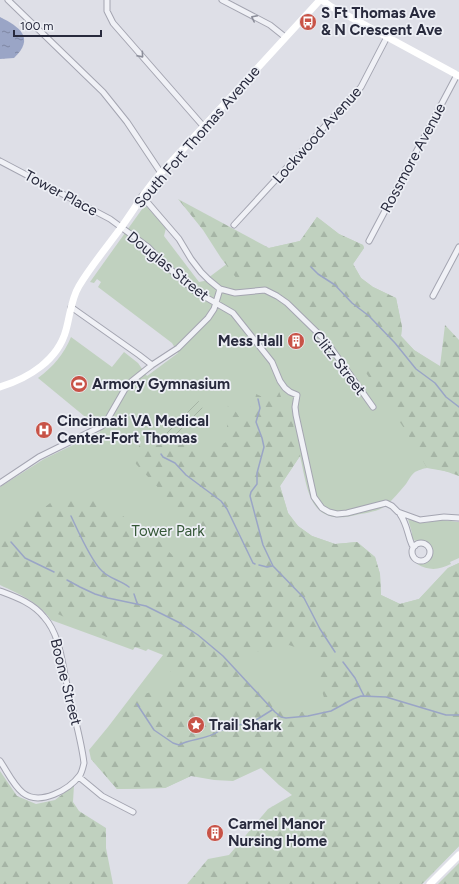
<svg xmlns="http://www.w3.org/2000/svg" width="459" height="884" viewBox="0 0 459 884" font-family="Figtree,sans-serif">
<style>
.green{fill:#c0d1bf}
.forest{fill:url(#forest-firs);fill-rule:evenodd}
.garden{fill:url(#garden-furrows)}
.water{fill:url(#water-ripples)}
.lines{fill:none;stroke-linecap:round;stroke-linejoin:round}
.stream{stroke:#9aa5c6;stroke-width:1.5}
.street-casing{stroke:#a4a5b1;stroke-width:7}
.street{stroke:#f0f1f6;stroke-width:5}
.secondary{stroke:#fff;stroke-width:7}
.oneway{stroke:#8c8e9a}
.labels{text-anchor:middle;stroke-width:3.5;stroke-linejoin:round;paint-order:stroke}
.poi-label{font-size:15px;font-weight:bold;fill:#282a3d;stroke:#edeff5;text-anchor:start}
.street-label{font-size:15px;fill:#282a3d;stroke:#edeff5}
.park-label{font-size:15px;fill:#365838;stroke:#edeff5}
</style>
<defs>
<pattern id="forest-firs" width="22" height="20" patternUnits="userSpaceOnUse"><rect width="22" height="20" fill="#c0d1bf"/><path d="M5 1l3.5 6h-7zM16 11l3.5 6h-7z" fill="#a5b4a5"/></pattern>
<pattern id="garden-furrows" width="10" height="10" patternUnits="userSpaceOnUse"><rect width="10" height="10" fill="#c0d1bf"/><path d="M-1 1l2-2M0 10L10 0M9 11l2-2" fill="none" stroke="#a5b4a5"/></pattern>
<pattern id="water-ripples" width="26" height="14" patternUnits="userSpaceOnUse"><rect width="26" height="14" fill="#9aa5c6"/><path d="M2 4q2-2 4 0t4 0M15 11q2-2 4 0t4 0" fill="none" stroke="#7e87a2"/></pattern>
</defs>
<rect width="100%" height="100%" fill="#dedfe7"/>
<path class="green" d="M145 205 166 228 164 236 199 282 204 281 232 260 269 248 300 241 317 217 339 234 363 245 364 248 353 264 361 278 373 287 396 298 402 327 401 336 414 350 440 367 459 476C451 473 435 467 427 468 424 468 417 471 415 472 411 475 408 481 406 484 399 492 393 500 385 506 378 512 364 513 356 515 309 527 308 490 300 456L280 486 288 513 298 526 312 536 335 544 357 542 375 557 380 574 381 595 400 604 419 599 448 568 459 563V846L422 884 311 781 233 756 165 788 117 789 91 759 89 750 108 727 163 655 148 649 146 651 135 647 133 650 51 620C39 602 19 594 0 585V487L44 459 100 432 95 425 38 378C53 367 64 354 71 337L112 367 124 352 138 363 147 376 178 353 172 343 98 287 101 282 97 279 94 283 90 282Z
M408 519 423 523 442 520 459 522V558L450 562 451 564C439 570 429 571 417 564 429 564 440 553 428 543 423 538 417 543 412 539V533Z"/>
<path class="forest" d="M178 199 269 248 300 241 317 217 339 234 363 245 364 248 353 264 361 278 373 287 396 298 402 327 401 336 414 350 440 366 445 325 459 340V476L450 472 427 468 406 431 342 338 279 286 261 277 237 279 221 258 203 230Z
M276 383 284 405 292 420 300 456 280 486 288 513 298 526 312 536 335 544 357 542 375 557 380 574 381 595 400 604 419 599 448 568 459 563V846L422 884H187L208 859 229 855 268 809 292 795 279 785 261 768 233 781 214 780 191 776 165 788 117 789 91 759 117 735 122 715 140 695 170 687 175 675 165 667 164 648 128 647 45 608 5 578 0 570V534C7 530 14 524 21 519 33 512 47 509 56 497L98 498 141 529 156 538 176 559 199 537 189 526 191 523 136 464 134 459 142 439 151 433 165 434 167 433C184 438 186 443 197 455L231 440C225 430 227 417 228 405L236 412 241 420C245 417 245 415 247 412 251 405 255 403 256 394L267 399ZM289 645 311 653 321 668C319 683 322 692 327 706L297 713 287 714 281 710 272 701 249 682 237 662 252 652 272 650Z
M0 771 17 796 36 804 55 800 74 785 73 802 79 811 106 828V848L113 884H0Z
M459 863V884H438Z"/>
<path class="garden" d="M194 398 201 403 203 410C198 422 188 429 182 440L167 433 165 429 174 424Z"/>
<path class="water" d="M0 17C20 27 35 38 14 58L0 59Z"/>
<g class="lines">
<path class="stream" d="M311 267 318 274 335 285 352 303 369 316 395 343 416 369 435 383 446 397 459 407
M258 399 260 408 256 422 262 438 264 447 257 473V484L251 492 250 496 263 545 273 566 304 598 320 629 335 652
M161 454 163 457 175 463 186 475 221 501 227 509 253 563 255 564
M71 516C78 531 91 561 102 571 110 579 120 580 129 587
M11 542 25 558 54 572
M259 565 267 567 272 566
M67 580 80 587 95 594 108 598 146 606 180 623 198 635 223 656 275 712 281 717 286 718 308 716 331 711 353 699 361 696 386 697 446 715H459
M134 594 137 603
M343 662 355 678 364 696
M137 704 154 730 173 743 179 745C191 738 207 740 219 731L256 720 272 710"/>
<g class="street-casing">
<path id="street" d="M8 0 103 92 127 122 161 173
M107 0V11L113 23 204 127
M222 0 270 25 285 37
M0 161 110 219 148 247 163 263 195 291 233 313 272 362 280 381 285 388 290 392 297 395 295 407 296 415 314 497 322 508 329 512 337 514 347 513 386 503 392 506 398 512 420 520 444 517 459 518
M234 225 361 87 387 37
M369 241 457 75
M220 289 235 293 265 290 277 296 287 303 326 341 373 407
M433 296 459 247
M71 307 139 355 152 365
M0 483 39 457 102 426 106 422 125 389 132 381 152 365 178 348 208 318 214 309 220 289 209 280 201 272 191 259 179 239 142 196
M400 514C408 526 407 534 412 545L415 546
M412 552a9 9 0 1 1 18 0a9 9 0 1 1-18 0Z
M0 591C16 597 33 603 44 617 61 636 62 665 68 689 73 713 81 738 84 763 83 767 82 772 80 775 69 790 40 806 23 793 13 785 7 771 0 761
M79 777 102 796 133 812"/>
</g>
<use href="#street" class="street"/>
<path class="secondary" d="M322 0 330 6 459 76
M0 387C29 378 58 360 66 330 70 316 71 299 79 286 91 266 106 248 120 229 134 210 145 190 161 173L320 0
M430 884 459 855"/>
</g>
<defs><path id="oneway-chevron" d="M-2-3.5L2.5 0L-2 3.5" fill="none" stroke-width="1.6" stroke-linecap="round" stroke-linejoin="round"/></defs>
<g class="oneway">
<use href="#oneway-chevron" transform="translate(254 18) rotate(-153)"/>
<use href="#oneway-chevron" transform="translate(141 55) rotate(49)"/>
</g>
<defs>
<g id="bus-disc" transform="scale(0.9)"><circle r="9.5" fill="#c85347" stroke="#edeff5"/><path d="M-5-6H5V4H4V6H2V4H-2V6H-4V4H-5ZM-3.5-4V0h7V-4ZM-3.5 1.2v1.5H-2V1.2ZM2 1.2v1.5H3.5V1.2Z" fill="#fff"/></g>
<g id="building-disc" transform="scale(0.9)"><circle r="9.5" fill="#c85347" stroke="#edeff5"/><path d="M-4-6H4V6H1V3H-1V6H-4ZM-2.5-4.3h1.7v1.8h-1.7ZM.8-4.3h1.7v1.8H.8ZM-2.5-1h1.7V.8h-1.7ZM.8-1h1.7V.8H.8Z" fill="#fff"/></g>
<g id="stadium-disc" transform="scale(0.9)"><circle r="9.5" fill="#c85347" stroke="#edeff5"/><path d="M0-5a6.5 5 0 1 0 0 10a6.5 5 0 1 0 0-10ZM-3.5-1.8h7v3.6h-7Z" fill="#fff"/></g>
<g id="hospital-disc" transform="scale(0.9)"><circle r="9.5" fill="#c85347" stroke="#edeff5"/><path d="M-5-5h3v3.5h4V-5h3V5h-3V1.5h-4V5h-3Z" fill="#fff"/></g>
<g id="sight-disc" transform="scale(0.9)"><circle r="9.5" fill="#c85347" stroke="#edeff5"/><path d="M0-6L1.8-2.2L6-1.7L2.9 1.2L3.7 5.4L0 3.3L-3.7 5.4L-2.9 1.2L-6-1.7L-1.8-2.2Z" fill="#fff"/></g>
</defs>
<g fill-rule="evenodd">
<use href="#bus-disc" x="308" y="22"/>
<use href="#building-disc" x="296" y="341"/>
<use href="#stadium-disc" x="79" y="384"/>
<use href="#hospital-disc" x="44" y="430"/>
<use href="#sight-disc" x="196" y="725"/>
<use href="#building-disc" x="215" y="833"/>
</g>
<g class="labels">
<g class="poi-label">
<text x="321" y="18">S Ft Thomas Ave<tspan x="321" dy="17">&amp; N Crescent Ave</tspan></text>
<text x="283" y="346" text-anchor="end">Mess Hall</text>
<text x="92" y="389">Armory Gymnasium</text>
<text x="57" y="426">Cincinnati VA Medical<tspan x="57" dy="17">Center-Fort Thomas</tspan></text>
<text x="209" y="730">Trail Shark</text>
<text x="228" y="829">Carmel Manor<tspan x="228" dy="17">Nursing Home</tspan></text>
</g>
<g class="street-label">
<text transform="translate(317 135) rotate(-48)" y="5">Lockwood Avenue</text>
<text transform="translate(197 137) rotate(-49)" y="5">South Fort Thomas Avenue</text>
<text transform="translate(413 158) rotate(-62)" y="5">Rossmore Avenue</text>
<text transform="translate(61 193) rotate(28)" y="5">Tower Place</text>
<text transform="translate(168 266) rotate(39)" y="5">Douglas Street</text>
<text transform="translate(339 363) rotate(52)" y="5">Clitz Street</text>
<text transform="translate(66 682) rotate(76)" y="5">Boone Street</text>
</g>
<g class="park-label">
<text x="168" y="536">Tower Park</text>
</g>
</g>
<path d="M14 30v6h87v-6" fill="none" stroke="#282a3d" stroke-width="2"/>
<text x="20" y="30" font-size="12" fill="#282a3d" stroke="#edeff5" stroke-width="3" paint-order="stroke">100 m</text>
</svg>
